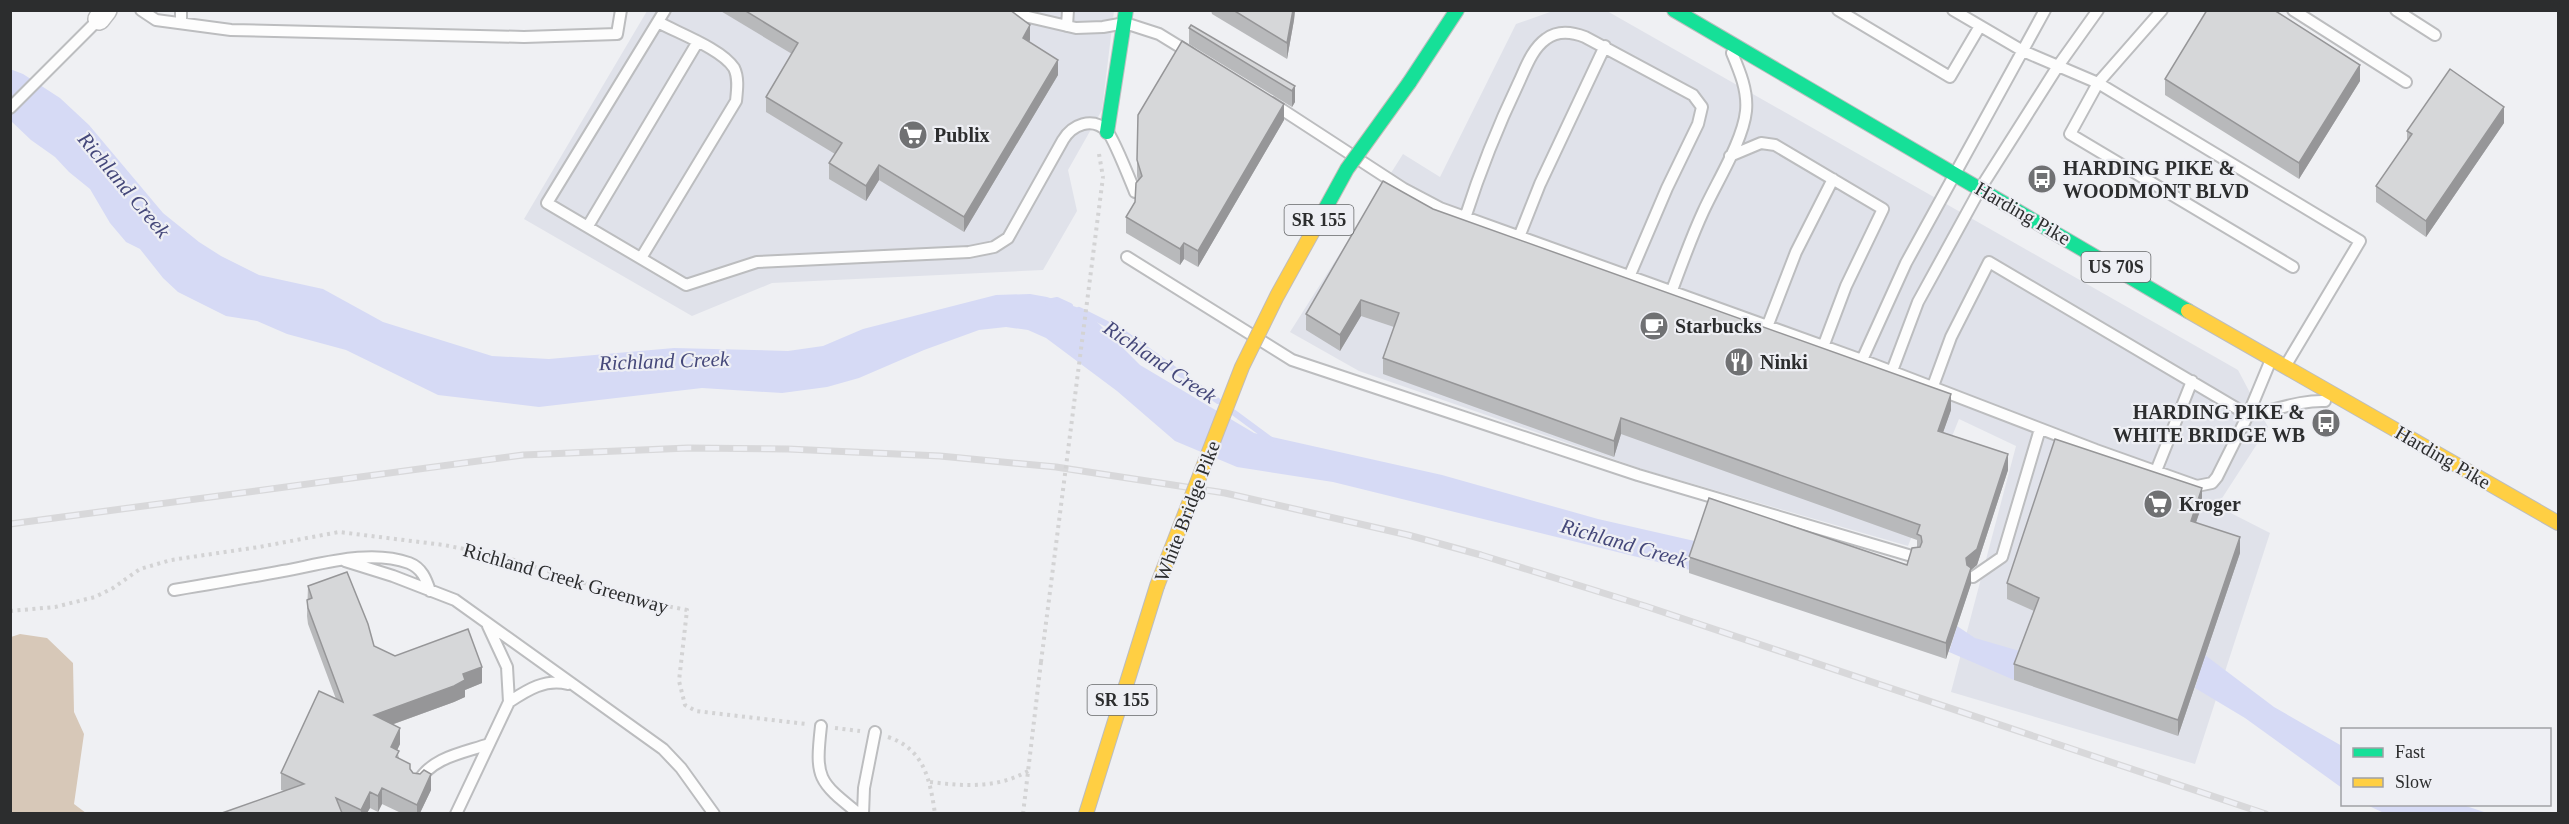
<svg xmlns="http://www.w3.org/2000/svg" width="2569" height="824" viewBox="0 0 2569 824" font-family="Georgia,serif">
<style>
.built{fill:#e0e2ea}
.forest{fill:#d7c8b8}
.water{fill:#d6daf5}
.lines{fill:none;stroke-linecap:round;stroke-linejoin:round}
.stream{stroke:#d6daf5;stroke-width:6}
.lane-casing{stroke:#bcbdbf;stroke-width:14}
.street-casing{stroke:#bcbdbf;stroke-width:24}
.fast-casing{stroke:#bcbdbf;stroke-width:16}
.slow-casing{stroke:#bcbdbf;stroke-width:16}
.path{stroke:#d3d3d4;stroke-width:4;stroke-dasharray:3 4.5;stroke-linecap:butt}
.lane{stroke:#fdfdfd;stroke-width:10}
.street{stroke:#fdfdfd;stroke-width:21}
.fast{stroke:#16e098;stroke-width:14}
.slow{stroke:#ffcf43;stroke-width:14}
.rail-casing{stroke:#d8d8da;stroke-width:7}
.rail{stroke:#eeeff4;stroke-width:4.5;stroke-dasharray:14;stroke-linecap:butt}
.fast-bridge-casing{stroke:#c2bcb7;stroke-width:16;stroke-linecap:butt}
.slow-bridge-casing{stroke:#c2bcb7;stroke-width:16;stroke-linecap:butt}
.path-bridge{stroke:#d3d3d4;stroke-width:4;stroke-dasharray:3 4.5;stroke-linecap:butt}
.fast-bridge{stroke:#16e098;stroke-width:14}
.slow-bridge{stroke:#ffcf43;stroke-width:14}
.wall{fill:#b8b9bb}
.shaded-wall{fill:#969698}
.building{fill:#d6d7d9;stroke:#969698;stroke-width:1.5}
.labels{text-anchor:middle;stroke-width:4.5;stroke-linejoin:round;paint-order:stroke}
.shield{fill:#eeeff4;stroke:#666769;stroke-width:1.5}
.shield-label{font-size:18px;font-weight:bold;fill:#2c2d2e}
.poi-label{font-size:20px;font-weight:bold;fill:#2c2d2e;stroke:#eeeff4;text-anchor:start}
.street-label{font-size:20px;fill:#2c2d2e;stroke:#eeeff4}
.water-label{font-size:21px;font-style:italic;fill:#45487a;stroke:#eeeff4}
</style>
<rect width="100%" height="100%" fill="#eff0f3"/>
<path class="built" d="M647 11H1114L1102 110 1068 170 1077 211 1043 270 772 283 692 316 524 219Z
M1553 11H1607L2238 370 2268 427 2217 506 2270 533 2195 764 1951 692 2016 446 1959 419 1908 546 1645 470 1359 371 1290 332 1403 154 1440 177 1516 24Z"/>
<path class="forest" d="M20 634 47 638 73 663 74 712 84 734 74 804 86 813H11V637Z"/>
<path class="water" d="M10 69 23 74 60 98 89 125 163 213 199 242 221 256 259 275 323 289 383 322 492 356 549 359 674 348 788 351 823 346 863 329 996 295 1030 294 1047 297 1079 308 1098 323 1140 365 1254 433 1442 475 1598 519 1699 542 1690 570 1333 482 1237 467 1175 441 1117 391 1046 338 1028 330 1006 327 979 330 924 350 859 378 827 387 782 393 702 388 539 407 438 395 346 350 287 334 257 321 226 316 178 292 163 278 140 249 126 242 110 223 90 189 69 172 55 157 31 140 11 121Z
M1957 626 1975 638 2023 652 2014 680 1949 652Z
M2205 655 2274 707 2342 746V788L2245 718 2195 688Z
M2367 805H2463L2487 813H2384Z"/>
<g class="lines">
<path class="stream" d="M1048 302 1057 300 1070 306
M1079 310 1121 331 1218 401
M1233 412 1271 440"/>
<g class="lane-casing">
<path id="lane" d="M141 10 156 20 231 30 524 37 617 34 621 10
M665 10 547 203 686 285 757 262 969 252 994 247 1008 238 1063 140C1072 125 1092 116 1107 131 1114 139 1130 180 1135 192
M1012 10 1020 15 1076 28 1103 27 1125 23 1159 34 1190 53
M1838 10 1950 77 1980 26
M1953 10 2023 51 2098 83 2360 241 2286 365
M2162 10 2098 83 2070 134 2293 267
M2293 10 2406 82
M2396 10 2435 35
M181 23V10
M1067 26 1068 10
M1272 103 1404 189 1440 208 1862 360 2096 450 2197 486 2212 483 2217 477 2248 415 2270 362
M10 108 99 19
M1730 156 1761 143 1775 145 1883 209 1846 286 1823 347
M1465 218C1480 171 1498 126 1519 82 1526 67 1532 49 1546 39 1558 30 1572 32 1585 37L1693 95 1702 107 1698 124 1667 188 1629 277
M588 226 697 43
M1519 237 1540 184 1605 46
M1127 257 1292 360 1638 475 1915 557
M641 258 736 101C737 91 739 78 734 68 722 49 678 33 658 22
M1671 293C1681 266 1691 238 1703 212 1716 183 1743 141 1746 111 1748 91 1740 72 1732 53
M1767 327 1796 252 1833 179
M1862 360 1906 263 2045 10
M1892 371 1918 302 1980 189 2058 66 2098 10
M1933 386 1951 337 1989 262 2248 415C2274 411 2299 400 2325 401
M2156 471 2192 381
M345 561 393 576 455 600 663 749 681 768 714 814
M1973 577 2002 557 2040 429
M174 590C210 584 246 578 283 571 322 564 370 549 409 563 422 568 426 579 430 591
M509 702C527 690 546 678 568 684
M821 726C815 779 818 781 859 814
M418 782C432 757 463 753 489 744
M456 814 509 702 507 667 488 626
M863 814 864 788 875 732"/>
</g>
<g class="street-casing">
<path id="street" d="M99 19 106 10"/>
</g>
<g class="fast-casing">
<path id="fast" d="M1674 10 2188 311
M1409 83 1457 10
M1107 132 1126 10"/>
</g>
<g class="slow-casing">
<path id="slow" d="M2188 311 2558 523
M1086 814 1157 586"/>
</g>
<path class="path" d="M1099 154 1103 177
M10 611 55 607 95 597 113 588 140 569 171 560 259 547 339 532 444 545 505 557 636 600 687 610 679 681 685 705 696 711 806 724
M835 728 860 731
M888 737C924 749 930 779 935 814
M930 782C965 786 996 789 1028 771
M1023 814 1041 662"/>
<use href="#lane" class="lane"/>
<use href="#street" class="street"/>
<use href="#fast" class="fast"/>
<use href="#slow" class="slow"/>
<g class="rail-casing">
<path id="rail" d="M10 524 523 455 688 448 788 449 940 456 1056 467 1225 493 1408 535 1481 555 1645 606 2266 814"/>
</g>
<use href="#rail" class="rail"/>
<g class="fast-bridge-casing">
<path id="fast-bridge" d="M1318 222 1347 169 1409 83"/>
</g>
<g class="slow-bridge-casing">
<path id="slow-bridge" d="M1157 586 1242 367 1277 296 1318 222"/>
</g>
<path class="path-bridge" d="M1041 662 1103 177"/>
<use href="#fast-bridge" class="fast-bridge"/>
<use href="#slow-bridge" class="slow-bridge"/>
</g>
<path class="wall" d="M719 10H1010L1030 40 1029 42 1058 75 964 232 879 180 866 201 829 179V163L835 154 766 112V97L792 54Z
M1211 10H1295L1294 20 1287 59 1212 14Z
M1189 28 1295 86V102L1292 107 1189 44Z
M2165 79 2360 81 2299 179 2165 95Z
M1284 120 1198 267 1184 259 1180 265 1126 233V217L1135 202 1138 181 1137 176V160Z
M2504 123 2426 237 2376 202V186L2407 141V131Z
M1433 209 1951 410 1943 432 2008 470 1977 565 1971 570V584L1946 659 1689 573V557L1907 565 1917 547V540L1621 434 1614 457 1383 374V358L1394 327 1361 316 1340 351 1306 330V314Z
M2202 505 2196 522 2240 553 2178 736 2014 680V664L2034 611 2007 599V583Z
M308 586 374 646 395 656 482 683 465 690V697L454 702 394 724 400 744 397 750 399 758 413 773 431 790 420 813H401L382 804 378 812 370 808 367 813H222L284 791 281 790V773L336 699 308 624 307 616Z"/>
<path class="shaded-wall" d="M1293 10H1295L1294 20 1287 59V43Z
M1030 25V40L1023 53V38Z
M1058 60V75L964 232V217Z
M2360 65V81L2299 179V163Z
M1295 86V102L1292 107V91Z
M1284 104V120L1198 267V251Z
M2504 107V123L2426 237V221Z
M879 165V180L866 201V186Z
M1184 243V259L1180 265V249Z
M1361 300V316L1340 351V335Z
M1951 394V410L1938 447V431Z
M1621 418V434L1614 457V441Z
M2008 454V470L1977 565 1971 570V584L1946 659V643L1966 574V558Z
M2202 488V505L2191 537V521Z
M2240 537V553L2178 736V720Z
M482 667V683L465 690V697L454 702 374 731V715L463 674Z
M400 728V744L391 763V747Z
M431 774V790L420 813H417V805Z
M382 788V804L378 812V796Z
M370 792V808L367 813H361V810Z"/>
<path class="building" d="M744 10H1010L1030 25 1023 38 1058 60 964 217 879 165 866 186 829 163 842 143 766 97 798 43Z
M1233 10H1293L1287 43Z
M2207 10H2274L2360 65 2299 163 2165 79Z
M1191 25 1295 86 1292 91 1189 28Z
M1182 41 1284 104 1198 251 1184 243 1180 249 1126 217 1135 202 1136 183 1142 176 1137 160 1138 115Z
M2450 69 2504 107 2426 221 2376 186 2412 134 2407 131Z
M1383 181 1433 209 1951 394 1938 431 2008 454 1977 549 1966 558 1967 565 1971 568 1946 643 1689 557 1709 498 1907 565 1912 548 1920 547 1922 542 1921 536 1917 534 1920 525 1621 418 1614 441 1383 358 1399 313 1361 300 1340 335 1306 314Z
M2055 439 2202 488 2191 521 2240 537 2178 720 2014 664 2039 598 2007 583Z
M347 572 368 624 374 646 395 656 468 629 482 667 463 674 465 680 454 686 374 715 400 728 391 747 399 751 396 757 410 764V769L413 773 420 774 424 770 431 774 417 805 382 788 378 796 370 792 361 810 336 798 342 813H222L304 784 281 773 319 691 343 702 308 608 307 600 312 598 308 586Z"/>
<defs>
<g id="supermarket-disc" transform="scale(1.5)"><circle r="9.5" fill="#707173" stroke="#eeeff4"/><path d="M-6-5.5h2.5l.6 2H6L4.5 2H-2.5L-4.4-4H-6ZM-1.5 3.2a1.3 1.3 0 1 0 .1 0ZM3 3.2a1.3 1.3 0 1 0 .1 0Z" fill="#fff"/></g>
<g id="bus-disc" transform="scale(1.5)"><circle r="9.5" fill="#707173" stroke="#eeeff4"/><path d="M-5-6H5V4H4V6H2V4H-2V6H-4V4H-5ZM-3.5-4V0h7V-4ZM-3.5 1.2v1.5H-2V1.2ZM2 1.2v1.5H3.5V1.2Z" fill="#fff"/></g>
<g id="cafe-disc" transform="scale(1.5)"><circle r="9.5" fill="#707173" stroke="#eeeff4"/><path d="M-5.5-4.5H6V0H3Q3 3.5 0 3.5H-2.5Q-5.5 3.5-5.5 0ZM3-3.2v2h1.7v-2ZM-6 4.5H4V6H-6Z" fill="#fff"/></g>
<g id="restaurant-disc" transform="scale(1.5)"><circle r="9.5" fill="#707173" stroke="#eeeff4"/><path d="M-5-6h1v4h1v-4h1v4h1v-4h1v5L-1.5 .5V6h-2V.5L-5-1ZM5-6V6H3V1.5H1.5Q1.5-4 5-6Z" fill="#fff"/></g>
</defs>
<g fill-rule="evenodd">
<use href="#supermarket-disc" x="913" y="135"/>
<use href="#bus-disc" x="2042" y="179"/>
<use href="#cafe-disc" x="1654" y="326"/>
<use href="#restaurant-disc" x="1739" y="362"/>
<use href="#bus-disc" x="2326" y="423"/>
<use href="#supermarket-disc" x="2158" y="504"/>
</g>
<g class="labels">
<g class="shield">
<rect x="1284.5" y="205" width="69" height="30" rx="4.5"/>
<rect x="2081.5" y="252" width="69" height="30" rx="4.5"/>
<rect x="1087.5" y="685" width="69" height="30" rx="4.5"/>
</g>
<g class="shield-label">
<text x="1319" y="226">SR 155</text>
<text x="2116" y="273">US 70S</text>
<text x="1122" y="706">SR 155</text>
</g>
<g class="poi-label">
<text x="934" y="142">Publix</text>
<text x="2063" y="175">HARDING PIKE &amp;<tspan x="2063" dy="23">WOODMONT BLVD</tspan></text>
<text x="1675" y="333">Starbucks</text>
<text x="1760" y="369">Ninki</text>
<text x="2305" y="419" text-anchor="end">HARDING PIKE &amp;<tspan x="2305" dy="23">WHITE BRIDGE WB</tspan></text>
<text x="2179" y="511">Kroger</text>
</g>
<g class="street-label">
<text transform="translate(2023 213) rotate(30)" y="7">Harding Pike</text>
<text transform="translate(2443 457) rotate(30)" y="7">Harding Pike</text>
<text transform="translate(1187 511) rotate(-69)" y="7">White Bridge Pike</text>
<text transform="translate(566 578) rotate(16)" y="7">Richland Creek Greenway</text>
</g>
<g class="water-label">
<text transform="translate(124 185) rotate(50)" y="7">Richland Creek</text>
<text transform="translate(664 361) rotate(-2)" y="7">Richland Creek</text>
<text transform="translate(1160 362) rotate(34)" y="7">Richland Creek</text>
<text transform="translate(1624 543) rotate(16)" y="7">Richland Creek</text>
</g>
</g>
<rect width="2569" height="824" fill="none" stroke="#2c2d2e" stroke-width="24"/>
<rect x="2341" y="728" width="210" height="78" fill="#eeeff4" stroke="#a0a1a5" stroke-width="1.5"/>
<rect x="2353" y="748" width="30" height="9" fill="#16e098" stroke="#a0a1a5" stroke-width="1.5"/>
<text x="2395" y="758" font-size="18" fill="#2c2d2e">Fast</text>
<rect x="2353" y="778" width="30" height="9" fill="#ffcf43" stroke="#a0a1a5" stroke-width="1.5"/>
<text x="2395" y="788" font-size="18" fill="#2c2d2e">Slow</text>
</svg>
